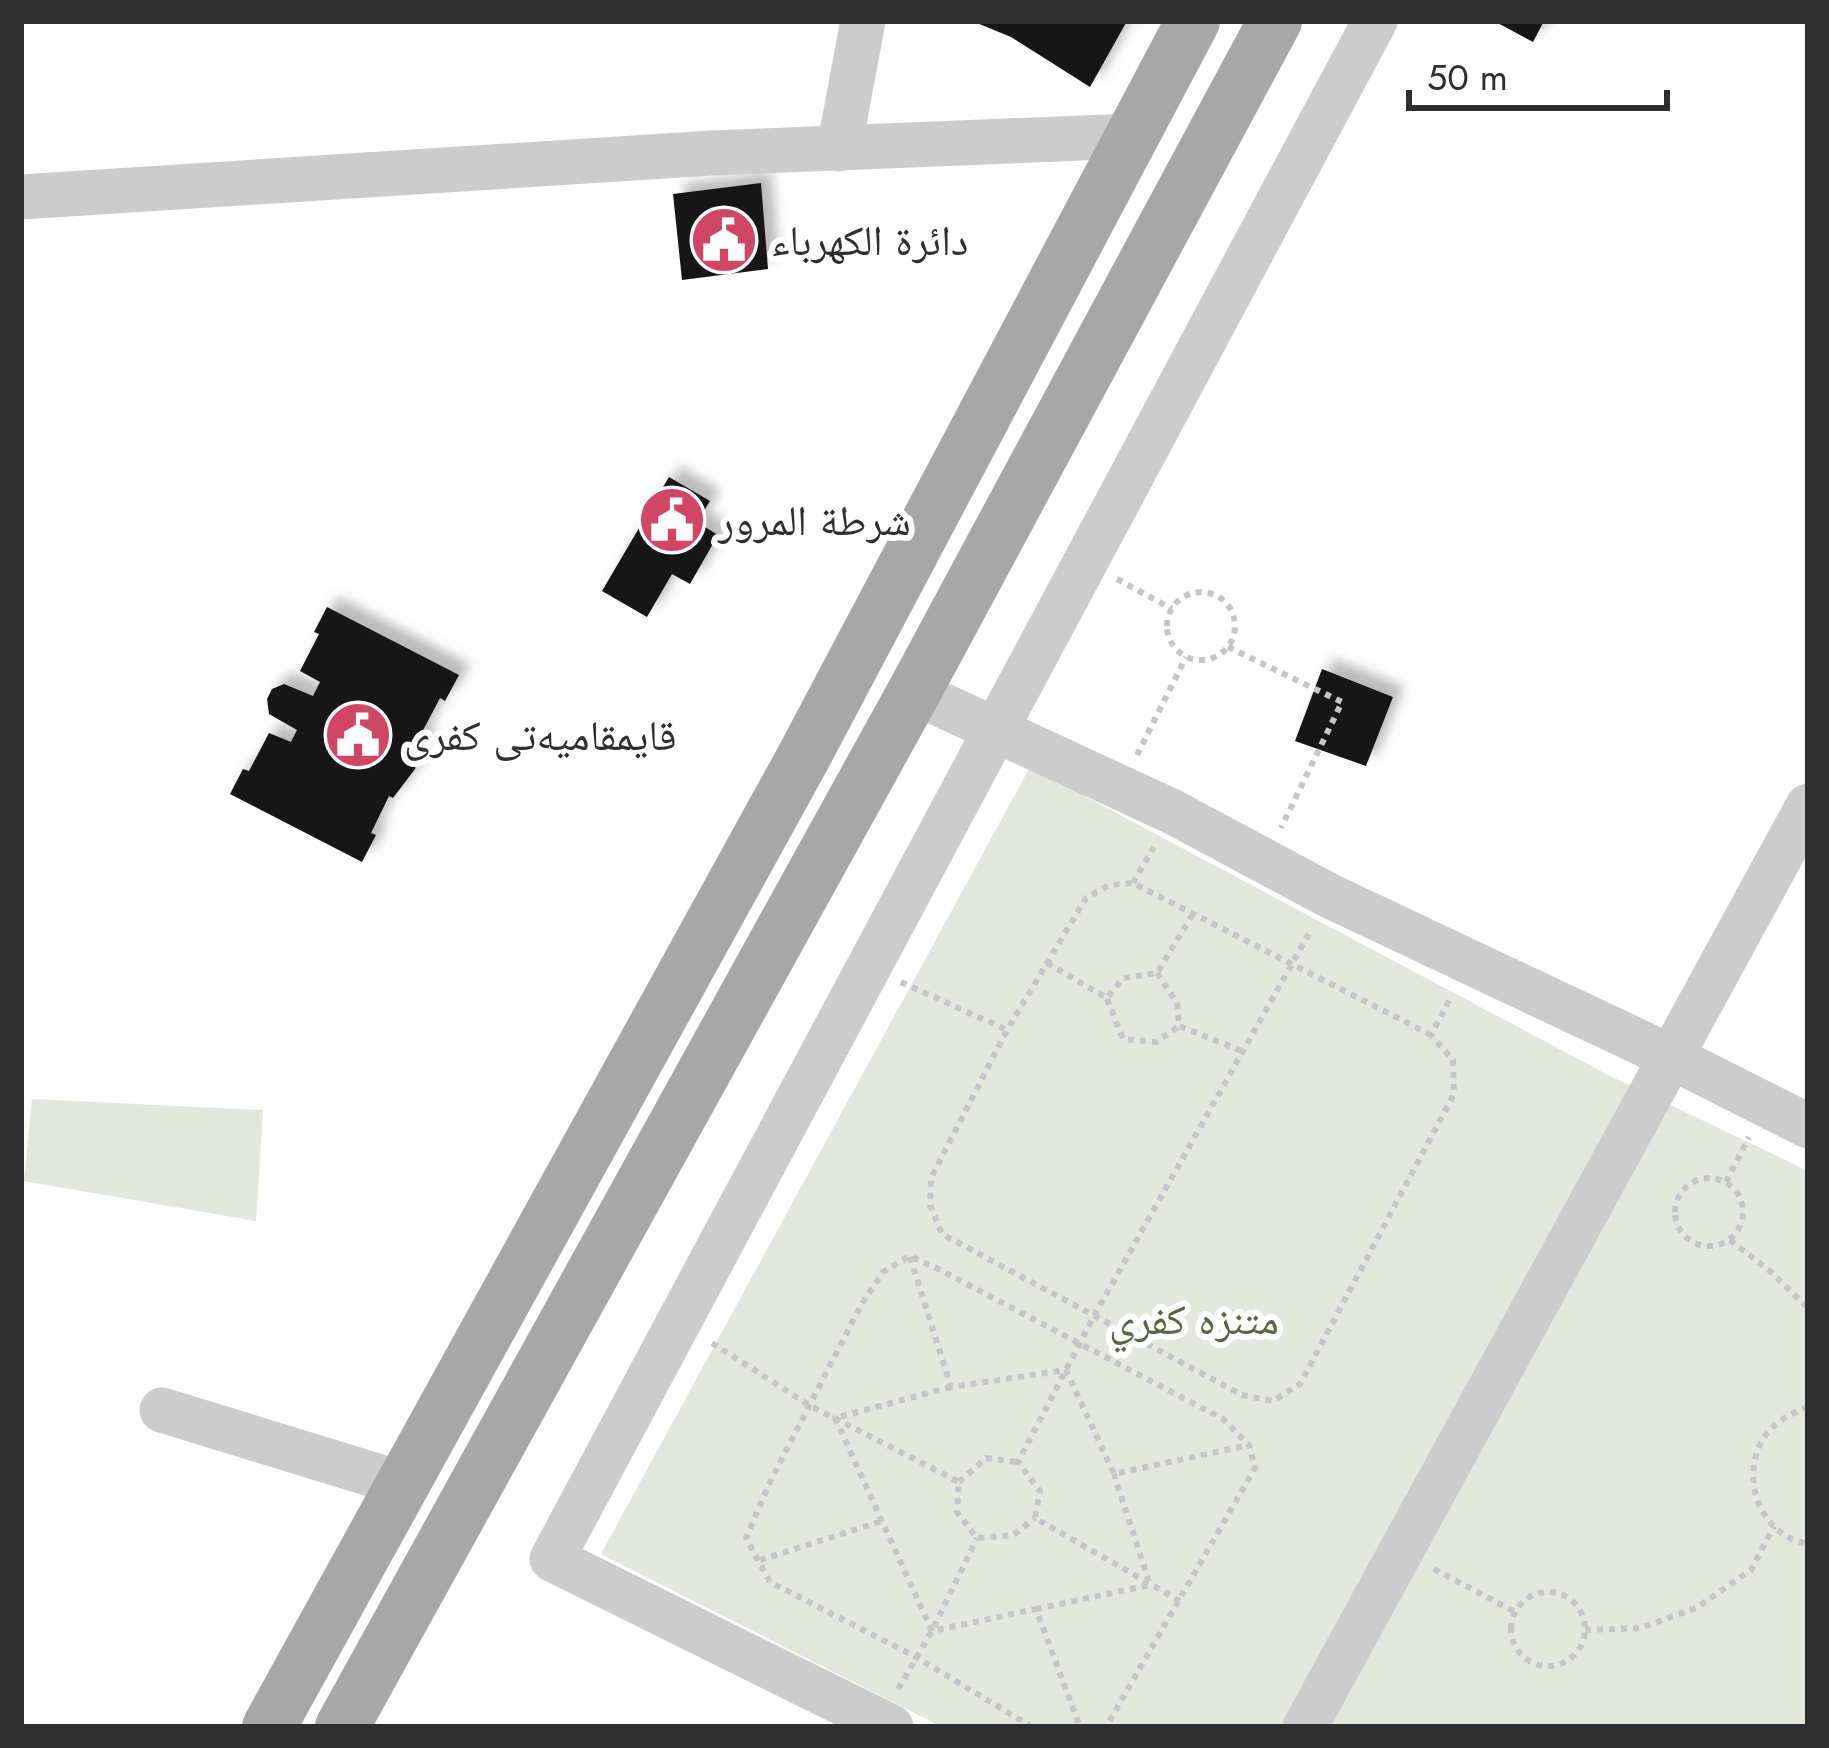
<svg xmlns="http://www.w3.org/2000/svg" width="1829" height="1748" viewBox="0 0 1829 1748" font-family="Jost,'Noto Naskh Arabic',sans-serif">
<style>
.green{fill:#e4e7dc}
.building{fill:#161616;filter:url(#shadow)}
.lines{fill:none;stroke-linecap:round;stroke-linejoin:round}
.path{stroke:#c6c6c6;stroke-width:6;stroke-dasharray:6 6;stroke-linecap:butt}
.minor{stroke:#ccc;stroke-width:45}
.major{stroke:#a7a7a7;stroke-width:54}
.labels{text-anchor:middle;stroke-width:12;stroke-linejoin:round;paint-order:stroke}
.poi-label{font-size:42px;fill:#2f2f2f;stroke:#fff;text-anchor:start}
.park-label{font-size:42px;fill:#586642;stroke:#fff}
</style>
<defs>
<filter id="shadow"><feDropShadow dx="11" dy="-11" stdDeviation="6" flood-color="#0004"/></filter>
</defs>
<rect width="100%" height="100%" fill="#fff"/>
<path class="green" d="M1030 767 1606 1074 1808 1171V1727H942L601 1554Z
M32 1099 263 1110 256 1221 24 1181Z"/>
<path class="building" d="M972 21H1127L1090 87 1011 37Z
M1494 21H1544L1533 42Z
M761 183 768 269 682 280 673 194Z
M669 477 710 501 697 522 718 535 690 584 672 574 647 617 602 591Z
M327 607 459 675 445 701 440 698 420 736 424 737 415 769 393 798 389 796 371 833 376 835 362 862 230 794 243 769 249 771 269 733 291 742 297 730 269 714 267 699 272 689 284 684 313 696 320 682 300 671 319 634 314 632Z
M1322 669 1393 697 1366 766 1295 741Z"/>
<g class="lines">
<path class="path" d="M1117 579 1172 609
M1167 626a34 34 0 1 1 68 0a34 34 0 1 1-68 0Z
M1228 647 1342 702 1281 828
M1137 755 1186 657
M1133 883 1155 845
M1047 963 1107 998 1123 978 1157 973 1193 914
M1157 973 1177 1003 1179 1026 1242 1051
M901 982 1007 1030
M1107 999 1123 1039 1156 1042 1179 1026
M1431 1035 1133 883 1109 885 1086 898 1007 1030 931 1178 930 1205 942 1234 1242 1395 1273 1401 1300 1384 1454 1094 1453 1060 1431 1035 1451 997
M1675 1212a34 34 0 1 1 68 0a34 34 0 1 1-68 0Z
M1726 1182 1749 1137
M1730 1240 1770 1271 1808 1308
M910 1257 951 1387 1066 1370 1114 1474 1249 1445
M712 1343 809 1405 959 1482 957 1512 977 1538 1013 1535 1035 1518
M951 1387 835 1418 932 1631 1036 1609 1080 1727
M1808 1407C1793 1413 1779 1419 1768 1432 1737 1471 1757 1535 1808 1544
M959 1482 986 1458 1018 1462
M760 1560 882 1521
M1434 1569 1515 1612
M1511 1629a37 37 0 1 1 74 0a37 37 0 1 1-74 0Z
M1180 1601 1035 1518 1040 1491 1018 1462 1094 1316 1311 930
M1036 1609 1150 1585 1114 1474
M1585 1630 1640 1628 1696 1608 1751 1570 1774 1526
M898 1689 932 1631 977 1538
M1032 1727 916 1657 770 1582 746 1538 770 1482 861 1305 883 1272 910 1256 942 1271 1223 1419 1249 1445 1255 1468 1106 1727"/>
<path class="minor" d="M839 149 863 21
M21 197 712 153 1132 136
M914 692 1173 812 1330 896 1671 1057 1808 1126
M162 1410 403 1484
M891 1727 552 1559 1375 21
M1305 1727 1808 806"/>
<path class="major" d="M269 1727 803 758 1193 21
M342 1727 914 692 1275 21"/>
</g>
<defs>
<g id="civic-disc" transform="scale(3.45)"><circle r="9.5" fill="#d04765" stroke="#fff"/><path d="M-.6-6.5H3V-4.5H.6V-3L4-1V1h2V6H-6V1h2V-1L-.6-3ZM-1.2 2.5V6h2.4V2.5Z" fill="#fff"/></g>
</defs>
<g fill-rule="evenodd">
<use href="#civic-disc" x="724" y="240"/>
<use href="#civic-disc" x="672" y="520"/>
<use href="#civic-disc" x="358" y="735"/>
</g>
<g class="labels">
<g class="poi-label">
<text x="771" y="255">دائرة الكهرباء</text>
<text x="718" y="535">شرطة المرور</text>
<text x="404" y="750">قایمقامیەتی کفری</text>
</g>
<g class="park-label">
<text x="1194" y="1334">متنزه كفري</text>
</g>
</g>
<rect width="1829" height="1748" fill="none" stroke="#2f2f2f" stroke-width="48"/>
<path d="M1409 90v18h258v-18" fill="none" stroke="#2f2f2f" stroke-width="6"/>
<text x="1427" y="90" font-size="36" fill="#2f2f2f" stroke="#ffffff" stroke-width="9" paint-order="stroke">50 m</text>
</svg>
